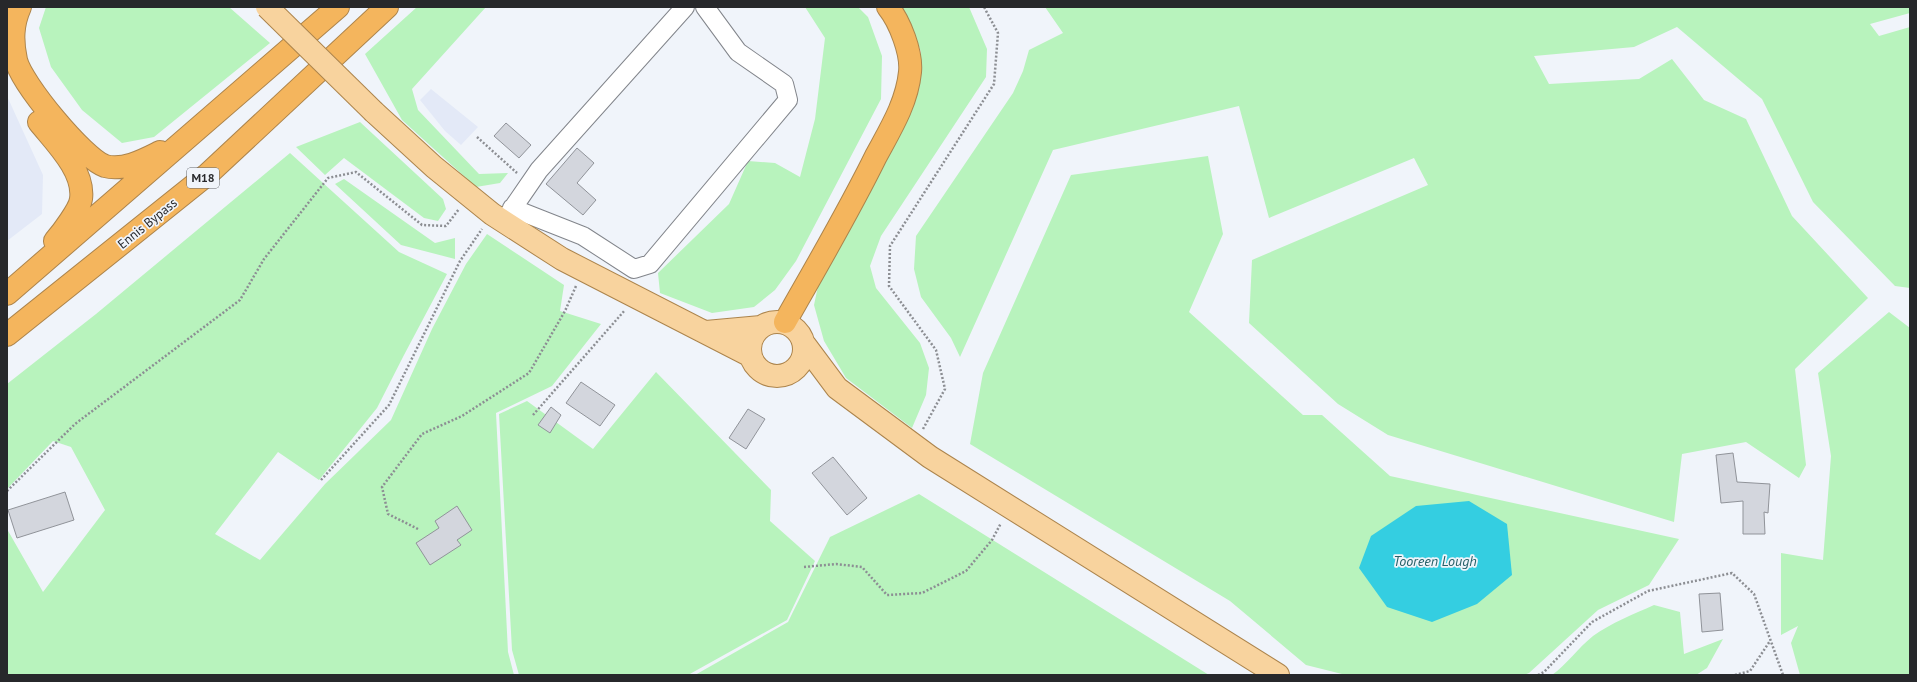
<svg xmlns="http://www.w3.org/2000/svg" width="1917" height="682" viewBox="0 0 1917 682" font-family="'PT Sans',sans-serif">
<style>
.built{fill:#e3e9f7}
.green{fill:#b8f3bd}
.water{fill:#34cee1}
.building{fill:#d3d6dd;stroke:#909399}
.lines{fill:none;stroke-linecap:round;stroke-linejoin:round}
.minor-casing{stroke:#82858b;stroke-width:20}
.major-casing{stroke:#ac844c;stroke-width:24}
.highway-casing{stroke:#ac844c;stroke-width:24}
.path{stroke:#8c8e93;stroke-width:2.5;stroke-dasharray:2 2;stroke-linecap:butt}
.minor{stroke:#fff;stroke-width:18}
.major{stroke:#f8d39e;stroke-width:22}
.highway{stroke:#f4b55d;stroke-width:22}
.major-bridge-casing{stroke:#ac844c;stroke-width:24;stroke-linecap:butt}
.major-bridge{stroke:#f8d39e;stroke-width:22}
.labels{text-anchor:middle;stroke-width:3.5;stroke-linejoin:round;paint-order:stroke}
.shield{fill:#f0f4fa;stroke:#636569;stroke-width:1}
.shield-label{font-size:12px;font-weight:bold;fill:#27282b}
.street-label{font-size:13px;fill:#27282b;stroke:#f0f4fa}
.water-label{font-size:14px;font-style:italic;fill:#276169;stroke:#f0f4fa}
</style>
<rect width="100%" height="100%" fill="#f0f4fa"/>
<path class="built" d="M431 89 478 127 461 145 445 131 420 100Z
M7 96 43 175 42 214 7 241Z"/>
<path class="green" d="M46 7H229L270 43 154 137 122 143 82 110 51 67 39 28Z
M417 7H486L412 89 418 110 479 174 508 173 500 183 476 187 402 120 365 54Z
M805 7H858L868 17 882 56 881 99 796 261 775 290 754 307 712 313 660 293 658 273 729 204 748 161 775 163 800 177 815 119 825 38Z
M902 7H969L987 49 986 77 881 236 870 266 876 288 920 343 929 368 926 395 912 428 846 378 824 341 814 305 820 277 917 84 921 52 910 22Z
M1045 7H1910V13L1870 24 1879 36 1910 27V288L1895 286 1813 202 1762 99 1677 27 1634 47 1534 56 1549 84 1639 79 1672 59 1704 100 1746 119 1792 216 1868 298 1795 369 1806 465 1799 478 1746 442 1682 454 1674 522 1388 435 1338 404 1249 323 1252 260 1428 185 1414 158 1269 218 1239 106 1053 150 960 357 951 338 921 297 914 269 916 236 1013 93 1023 71 1029 50 1063 33Z
M360 122 443 199 446 209 438 221 424 218 344 158 325 175 296 147Z
M290 153 399 252 447 274 404 355 377 408 319 480 278 452 215 534 260 560 325 484 391 420 432 329 466 264 487 234 564 285 560 311 601 324 552 386 496 413 508 652 514 675H7V529L43 592 105 510 71 447 53 441 7 489V384L96 314Z
M1208 156 1223 234 1189 312 1303 415H1322L1390 476 1679 539 1649 585 1598 610 1529 673 1524 675H1346L1306 665 1230 601 970 444 983 373 1071 175Z
M344 179 435 243 455 238V259L401 245 335 184Z
M1889 312 1910 328V675H1800L1791 643 1798 626 1781 635V553L1823 560 1831 456 1818 373Z
M656 372 771 490 770 521 815 561 787 620 688 675H519L512 650 499 414 527 401 593 449Z
M919 494 1209 675H695L788 622 830 537Z
M1654 605 1680 612 1684 654 1723 639 1707 668 1696 675H1552C1567 664 1578 648 1593 636 1611 623 1634 614 1654 605Z"/>
<path class="water" d="M1469 501 1507 524 1512 575 1477 604 1432 622 1387 607 1359 568 1371 536 1416 506Z"/>
<path class="building" d="M506 123 531 145 519 158 494 136Z
M577 148 594 163 577 183 596 200 583 215 546 184Z
M581 382 615 405 600 426 566 403Z
M551 407 561 415 550 433 538 425Z
M748 409 765 419 746 449 729 438Z
M1733 453 1737 482 1770 484 1768 513 1764 512 1765 534H1743V501L1721 503 1716 455Z
M833 457 867 498 847 515 812 473Z
M65 492 74 520 17 538 8 510Z
M457 506 472 530 457 540 461 545 430 565 416 543 439 528 435 521Z
M1720 593 1723 630 1702 632 1699 594Z"/>
<g class="lines">
<g class="minor-casing">
<path id="minor" d="M512 208 583 236 634 269 650 264 788 100 784 84 738 52 705 7
M506 218 539 170 685 7"/>
</g>
<g class="major-casing">
<path id="major" d="M374 112 434 167 492 214 562 259 751 356
M750 349a27 27 0 1 1 54 0a27 27 0 1 1-54 0Z
M706 332 761 327
M805 345 837 388 930 457 1278 675"/>
</g>
<g class="highway-casing">
<path id="highway" d="M20 7C12 25 12 41 16 60 21 83 84 159 105 166 124 171 144 160 160 152
M39 122C55 142 85 171 81 199 80 209 62 233 55 241
M7 294 338 7
M785 322C816 267 848 213 876 156 890 130 907 103 910 72 912 53 900 22 888 7
M7 335 208 174 387 7"/>
</g>
<path class="path" d="M477 137 517 173
M533 415 625 310
M923 429 945 389 936 350 889 286 890 246 994 84 998 33 984 7
M321 480 389 405 460 261 482 229
M7 491 75 424 240 300 264 259 328 178 356 172 422 225 446 226 459 209
M418 529 388 514 382 487 422 434 462 416 529 373 565 311 576 286
M804 567 836 564 862 567 887 595 922 593 966 571 992 540 1001 523
M1538 675 1544 672 1592 622 1648 591 1732 573 1754 594 1783 675
M1735 675 1750 671 1770 641"/>
<use href="#minor" class="minor"/>
<use href="#major" class="major"/>
<use href="#highway" class="highway"/>
<g class="major-bridge-casing">
<path id="major-bridge" d="M267 7 374 112"/>
</g>
<use href="#major-bridge" class="major-bridge"/>
</g>
<g class="labels">
<rect class="shield" x="187" y="168" width="32" height="20" rx="3"/>
<g class="shield-label">
<text x="203" y="182">M18</text>
</g>
<g class="street-label">
<text transform="translate(147 223) rotate(-39)" y="5">Ennis Bypass</text>
</g>
<g class="water-label">
<text x="1435" y="566">Tooreen Lough</text>
</g>
</g>
<rect width="1917" height="682" fill="none" stroke="#27282b" stroke-width="16"/>
</svg>
